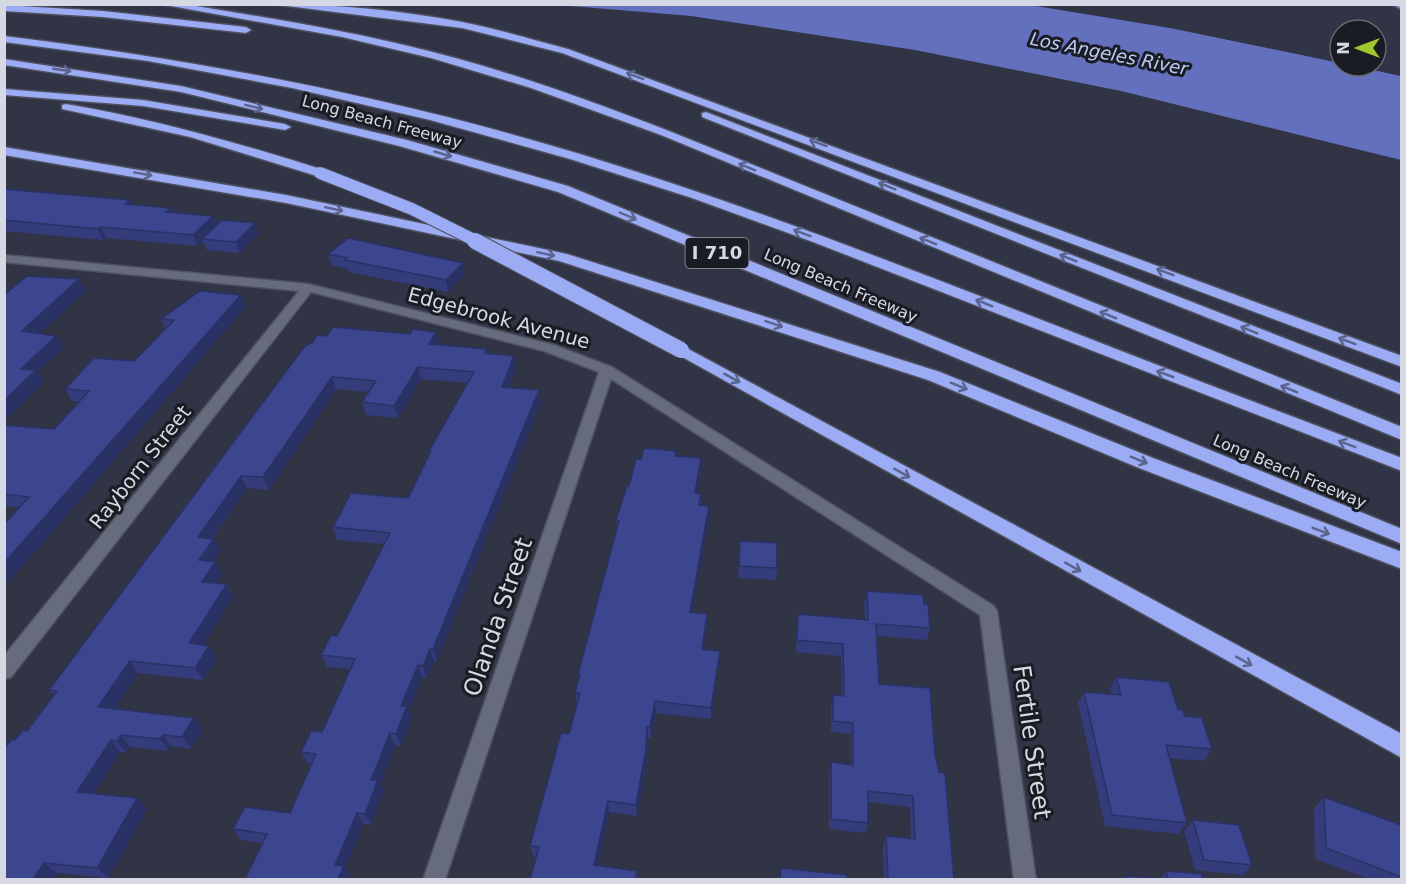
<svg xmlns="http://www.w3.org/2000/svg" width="1406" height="884" viewBox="0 0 1406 884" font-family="'DejaVu Sans',sans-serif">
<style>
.water{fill:#6270bd}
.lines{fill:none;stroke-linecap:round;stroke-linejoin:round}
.street-casing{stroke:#4d505f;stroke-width:3}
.primary-casing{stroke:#4d505f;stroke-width:3}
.highway-casing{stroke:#4d505f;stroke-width:3}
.street{fill:#666b7e;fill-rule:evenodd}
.primary{fill:#8691c5;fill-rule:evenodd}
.highway{fill:#9babf4;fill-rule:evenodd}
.highway-bridge-far1-casing{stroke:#4d505f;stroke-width:14;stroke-linecap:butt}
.highway-bridge-casing{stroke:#4d505f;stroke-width:18;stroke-linecap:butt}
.highway-bridge-far1{stroke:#9babf4;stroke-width:12}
.highway-bridge{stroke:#9babf4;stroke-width:16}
.wall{fill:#343c7b}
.shaded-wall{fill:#2a3164}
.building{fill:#3c468f;stroke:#2a3164;stroke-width:1.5}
.oneway{stroke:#5a648c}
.labels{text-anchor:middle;stroke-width:6;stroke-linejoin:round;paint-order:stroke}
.far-street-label{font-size:16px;fill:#d6d9e4;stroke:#1a1c24}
.far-water-label{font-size:18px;font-style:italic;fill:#bec9f3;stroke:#1a1c24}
.shield{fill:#1a1c24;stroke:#9ea0aa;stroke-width:1.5}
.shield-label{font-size:18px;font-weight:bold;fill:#d6d9e4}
.street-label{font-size:20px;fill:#d6d9e4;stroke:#1a1c24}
.near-street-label{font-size:24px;fill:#d6d9e4;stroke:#1a1c24}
</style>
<rect width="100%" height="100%" fill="#303445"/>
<path class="water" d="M1030 5 1170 28 1340 63V66H1354L1401 76V160L1121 91 915 50 691 16 558 5Z"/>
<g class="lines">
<g class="street-casing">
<path id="street" d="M4 255 308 284 554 345 612 367 994 606 997 611 1036 880H1014L980 615 611 379 445 880H423L599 372 544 351 311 292 11 677 4 679V656L299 291 4 262Z"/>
</g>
<g class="primary-casing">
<path id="primary" d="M1392 4 1402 5V10Z"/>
</g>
<g class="highway-casing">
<path id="highway" d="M160 4H184C256 16 328 27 400 44 492 65 581 97 669 131L1402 427V440L661 135 531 88 431 58 342 37Z
M271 4C334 4 399 10 462 22 498 29 533 40 568 49L1402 356V367L562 53 462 28Z
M4 5 103 11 246 27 251 30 246 33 103 17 4 11Z
M4 36C200 60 392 97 580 154 745 204 905 267 1065 329 1177 373 1289 415 1402 458V471L813 242 692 198 570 159 430 120 292 88 148 61 4 42Z
M4 59 181 86 407 140 568 186 1402 529V544L558 192 399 146 181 92 4 65Z
M4 89 143 100 285 124 291 127 285 130 143 106 4 95Z
M66 104C154 119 239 143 324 170L326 173 320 177 190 137 62 109V105Z
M706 112 1402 384V395L702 117V113Z
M4 147 286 195 567 254 940 372 1153 458 1402 552V569L1139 468 928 380 559 261 286 203 4 155Z
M681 345 1402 734V758L675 353 673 350Z"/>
</g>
<use href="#street" class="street"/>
<use href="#primary" class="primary"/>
<use href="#highway" class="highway"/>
<g class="highway-bridge-far1-casing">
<path id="highway-bridge-far1" d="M320 173 412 209 478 242"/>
</g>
<g class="highway-bridge-casing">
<path id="highway-bridge" d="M475 241 681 350"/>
</g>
<use href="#highway-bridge-far1" class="highway-bridge-far1"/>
<use href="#highway-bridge" class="highway-bridge"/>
</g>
<path class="wall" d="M4 189 130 200 133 205 174 213 213 216 217 225 259 234 240 253 207 250 203 241 197 246 106 238 103 240 4 231Z
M328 254 463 263 465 274 448 292 349 272 348 269 332 265Z
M241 295 246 306 26 562 20 507 4 506V425L54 429 80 402 72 401 65 389 134 361 165 329 161 319Z
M436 332 439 343 438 344 487 349 488 353 516 367 508 388 541 402 437 661H434L427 678 422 677 409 710 412 718 401 746 395 745 380 784 384 791 371 825 363 824 345 868 350 876 263 843 241 840 233 829 290 813 311 764 308 763 301 752 322 732 350 669 327 667 321 655 337 636 384 544 337 540 333 527 408 498 429 454V451L468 383 421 379 398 418 366 415 362 402 369 392 336 389 269 490 247 488 212 539H214L221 551 213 562H215L222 574 216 583 227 584 233 596 203 645 217 658 203 680 138 673 114 709 194 718 202 730 191 749 171 746 169 751 130 747 126 752H120L94 793 147 809 108 878 56 873 52 879H4L15 740 27 731 54 695 49 690 327 336 410 334Z
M676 456 701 458V470L697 493 701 494V505L709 506V518L692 612 707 614V626L703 649 720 651 719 663 711 719 656 713 651 738H648L647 760 637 816 609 812 598 866 637 871 638 879H530L537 857 533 856 530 846 569 734 577 704 575 692 578 679V674L617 528 616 520 629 486 641 459Z
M740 541 777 568 776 580 738 578Z
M867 591 924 604 930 628 927 640 877 636 879 684 935 755 954 879H884L883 847 886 836 911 839 910 807 868 802V823L865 833 829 829V774L831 762 851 765V734L831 732V707L833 695 842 696 841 656 796 652 798 614 865 620 864 603Z
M1116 677 1178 709 1185 716 1212 749 1204 761 1169 758 1187 823 1178 834 1105 826 1078 703 1084 692 1111 694 1110 689Z
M1324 797 1401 825V879H1369L1315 859 1314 808Z
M1193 820 1252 865 1243 875 1195 870 1184 831Z
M1166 871 1203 879H1122L1125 876 1160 879Z"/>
<path class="shaded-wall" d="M130 200 135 211 125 204Z
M171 208 176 219 166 212Z
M213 216 217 227 202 239 203 241 197 246 193 235Z
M255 223 259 234 240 253 236 242Z
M101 227 106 238 103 240 98 229Z
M463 263 465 274 448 292 446 280Z
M79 279 86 291 29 343 22 331Z
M241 295 246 306 26 562 4 586V563Z
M436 332 439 343 432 355 429 344Z
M56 336 63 347 38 372 44 382 4 421V401L21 369Z
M514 356 516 367 504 399 502 387Z
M418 367 421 379 398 418 394 406Z
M332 377 336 389 269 490 263 477Z
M539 390 541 402 437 661 433 649Z
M701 458V470L695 505V493Z
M241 476 247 488 204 549 198 537Z
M709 506V518L690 624V612Z
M214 539 221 551 206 572 199 560Z
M215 562 222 574 209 594 202 582Z
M227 584 233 596 197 655 189 643Z
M707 614V626L702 661V649Z
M209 646 217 658 203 680 195 668Z
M430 649 434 661 427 678 423 666Z
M720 651 719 663 711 719V708Z
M130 661 138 673 108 718 98 707Z
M418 665 422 677 409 710 412 718 401 746 396 734 401 706Z
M655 701 656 713 651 738 650 727Z
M194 718 202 730 191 749 182 737Z
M647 727 648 738 647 760 637 816 636 805Z
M390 733 395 745 380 784 384 791 371 825 365 814 371 780Z
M121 735 130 747 126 752 117 741Z
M163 735 171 746 169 751 160 739Z
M111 740 120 752 88 802 77 792Z
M137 798 147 809 108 878 97 868Z
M608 801 609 812 596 875 594 865Z
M357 813 363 824 345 868 350 876 349 879H338L335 865Z
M44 863 56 873 52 879H33Z"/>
<path class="building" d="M4 189 130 200 125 204 171 208 166 212 213 216 193 235 101 227 98 229 4 220Z
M222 220 255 223 236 242 202 239Z
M348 238 463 263 446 280 345 260 347 258 328 254Z
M27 276 79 279 22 331 56 336 21 369 36 370 4 401V295Z
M200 291 241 295 4 563V524L29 497 4 494V425L54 429 89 391 65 389 94 358 134 361 174 320 161 319Z
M333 327 410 334 413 329 436 332 429 344 487 349 485 353 514 356 502 387 539 390 433 649H430L423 666 418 665 401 706H407L396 734 390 733 371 780H378L365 814 357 813 335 865 344 866 338 879H245L267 834 233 829 245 807 290 813 316 754 301 752 311 731 322 732 355 659 321 655 331 635 337 636 390 533 333 527 351 493 408 498 431 451H429L474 372 418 367 394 406 362 402 376 381 332 377 263 477 241 476 198 537 214 539 199 560 215 562 202 582 227 584 189 643 209 646 195 668 130 661 98 707 194 718 182 737 163 735 160 739 121 735 117 741 111 740 77 792 137 798 97 868 44 863 33 879H4V749L11 740H15L23 730 27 731 57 691 49 690 305 346 312 343 317 335 327 336Z
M644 448 676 451 675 456 701 458 695 493 701 494 699 505 709 506 690 612 707 614 702 649 720 651 711 708 655 701 650 727H647L646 749 636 805 608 801 594 865 637 871 635 879H530L539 847 530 846 561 733 569 734 580 693 575 692 580 675 578 674 619 521 616 520 627 486H629L636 459H641Z
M740 541 777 543V568L739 566Z
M867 591 923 595 924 604H928L930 628 876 624 879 684 930 688 935 755 939 772 945 773 954 879H888L886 836 915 839 913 796 868 791V823L831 819V762L853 765V723L833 721V695L844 696 843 644 797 640 798 614 868 620Z
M1116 677 1169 682 1178 709 1183 710 1185 716 1202 718 1212 749 1166 745 1187 823 1112 815 1084 692 1121 695Z
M1324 797 1401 825V877L1326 848Z
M1193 820 1239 825 1252 865 1204 860Z
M781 868 847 875V879H780Z
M1166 871 1202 874 1203 879H1168Z
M1125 876 1166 879H1126Z"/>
<defs><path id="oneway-shaft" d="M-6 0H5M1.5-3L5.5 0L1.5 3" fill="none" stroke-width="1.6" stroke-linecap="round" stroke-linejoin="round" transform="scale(1.5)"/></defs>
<g class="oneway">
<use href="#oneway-shaft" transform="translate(62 70) rotate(8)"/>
<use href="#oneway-shaft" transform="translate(635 76) rotate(-160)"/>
<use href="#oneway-shaft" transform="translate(254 107) rotate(14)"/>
<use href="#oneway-shaft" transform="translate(818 143) rotate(-160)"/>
<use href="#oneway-shaft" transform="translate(443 154) rotate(16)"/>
<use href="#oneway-shaft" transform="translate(747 167) rotate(-158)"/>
<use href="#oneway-shaft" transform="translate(143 174) rotate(10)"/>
<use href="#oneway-shaft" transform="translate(887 186) rotate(-158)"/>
<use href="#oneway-shaft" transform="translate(334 209) rotate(12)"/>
<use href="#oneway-shaft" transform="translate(628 216) rotate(23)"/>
<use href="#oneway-shaft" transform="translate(802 233) rotate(-160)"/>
<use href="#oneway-shaft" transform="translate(928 241) rotate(-158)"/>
<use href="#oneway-shaft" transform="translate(546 254) rotate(12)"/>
<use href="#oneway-shaft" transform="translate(1068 258) rotate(-158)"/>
<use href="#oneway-shaft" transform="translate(1165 272) rotate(-159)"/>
<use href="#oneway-shaft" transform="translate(984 303) rotate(-158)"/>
<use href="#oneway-shaft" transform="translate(1108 315) rotate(-158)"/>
<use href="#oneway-shaft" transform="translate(774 324) rotate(18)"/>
<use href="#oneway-shaft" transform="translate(1249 330) rotate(-158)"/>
<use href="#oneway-shaft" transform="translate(1347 341) rotate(-159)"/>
<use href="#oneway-shaft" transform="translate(1165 374) rotate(-159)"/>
<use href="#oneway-shaft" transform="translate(732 378) rotate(29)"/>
<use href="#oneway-shaft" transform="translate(959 386) rotate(22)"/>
<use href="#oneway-shaft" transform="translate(1289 389) rotate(-158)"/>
<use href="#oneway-shaft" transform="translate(1347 444) rotate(-159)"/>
<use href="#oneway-shaft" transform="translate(1139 460) rotate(22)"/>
<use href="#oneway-shaft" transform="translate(902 473) rotate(29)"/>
<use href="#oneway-shaft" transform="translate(1321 531) rotate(21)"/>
<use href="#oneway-shaft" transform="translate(1073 567) rotate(29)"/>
<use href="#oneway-shaft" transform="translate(1244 661) rotate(29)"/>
</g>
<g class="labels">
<g class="far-street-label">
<text transform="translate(382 121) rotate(15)" y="6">Long Beach Freeway</text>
<text transform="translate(841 285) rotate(23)" y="6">Long Beach Freeway</text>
<text transform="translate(1290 471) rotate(23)" y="6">Long Beach Freeway</text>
</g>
<g class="far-water-label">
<text transform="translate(1109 54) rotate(11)" y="6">Los Angeles River</text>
</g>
<rect class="shield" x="685.5" y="238" width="63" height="30" rx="4.5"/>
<g class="shield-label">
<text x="717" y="259">I 710</text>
</g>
<g class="street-label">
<text transform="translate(499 318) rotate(15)" y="7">Edgebrook Avenue</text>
<text transform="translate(140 467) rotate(-52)" y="7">Rayborn Street</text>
</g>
<g class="near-street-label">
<text transform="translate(498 617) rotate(-71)" y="8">Olanda Street</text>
<text transform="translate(1032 742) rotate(82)" y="8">Fertile Street</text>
</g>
</g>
<rect width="1406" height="884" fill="none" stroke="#d6d9e4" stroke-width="12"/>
<g transform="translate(1358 48) rotate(270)"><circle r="28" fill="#1a1c24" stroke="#656871" stroke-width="1.5"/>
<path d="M0-4.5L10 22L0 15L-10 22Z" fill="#a0c92c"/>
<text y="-9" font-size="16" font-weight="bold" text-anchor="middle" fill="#d6d9e4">N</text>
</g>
</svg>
